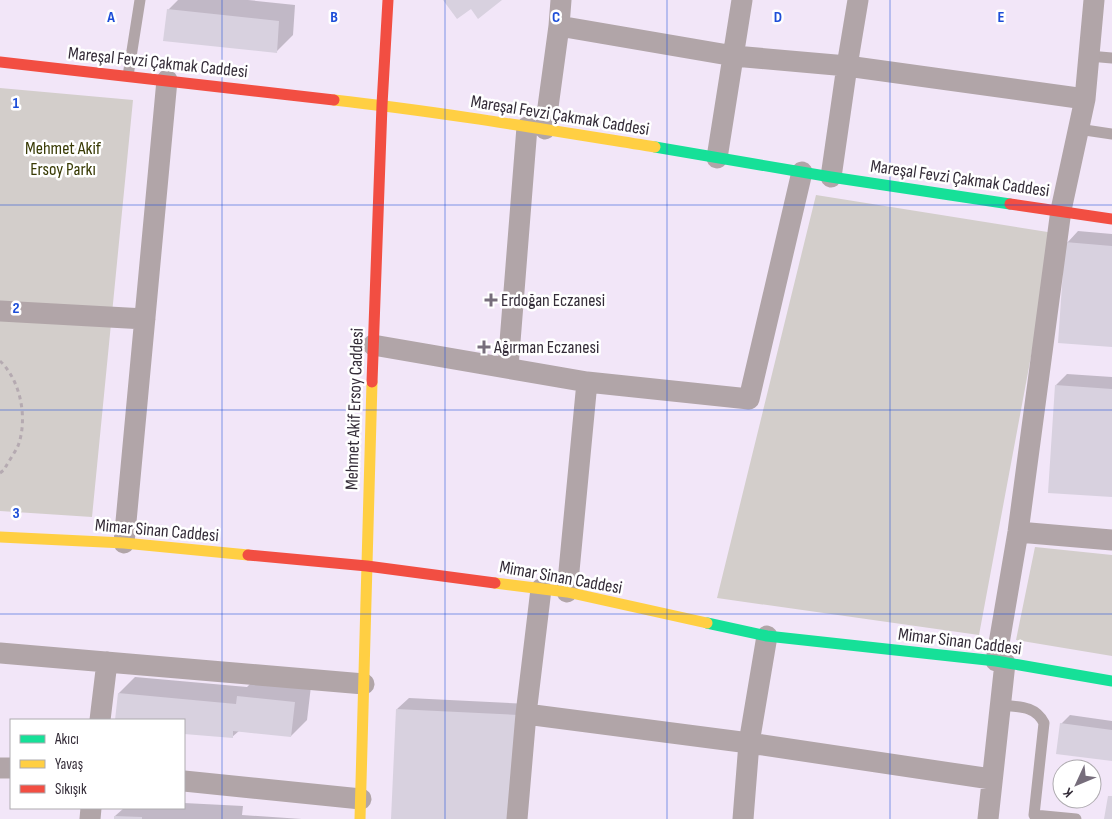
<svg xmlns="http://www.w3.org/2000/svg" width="1112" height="819" viewBox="0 0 1112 819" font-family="'Sofia Sans Condensed',sans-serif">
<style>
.green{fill:#d3cecb}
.shadow{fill:#0003}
.building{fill:#d8d1df}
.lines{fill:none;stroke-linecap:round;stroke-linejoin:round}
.path{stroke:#b5aab1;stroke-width:3;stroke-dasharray:4 4;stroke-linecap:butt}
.lane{stroke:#b1a5a8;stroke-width:11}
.street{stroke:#b1a5a8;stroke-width:21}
.fast{stroke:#16e098;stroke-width:11}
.slow{stroke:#ffcf43;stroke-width:11}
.jam{stroke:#f24e42;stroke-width:11}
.grid{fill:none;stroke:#1d4ed8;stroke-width:1;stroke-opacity:0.55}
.poi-dot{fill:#766d7b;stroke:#fff;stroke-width:2}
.labels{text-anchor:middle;stroke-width:5;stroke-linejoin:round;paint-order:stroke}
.street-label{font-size:18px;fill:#342c38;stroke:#fff}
.park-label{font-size:18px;fill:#383a04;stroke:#fff}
.poi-label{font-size:18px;fill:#342c38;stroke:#fff;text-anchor:start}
.grid-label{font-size:16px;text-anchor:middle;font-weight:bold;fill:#1d4ed8;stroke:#fff;stroke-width:5;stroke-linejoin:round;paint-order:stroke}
</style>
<rect width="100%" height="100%" fill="#f2e6f8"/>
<path class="green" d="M0 88 133 100 92 517 0 511Z
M816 195 1054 233 979 635 717 598Z
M1035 547 1112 555V656L1016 640Z"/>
<path class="shadow" d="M178 0H248L295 5 293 35 277 51 168 10Z
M1078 231 1112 234V346L1067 243Z
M1067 374 1112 377V496L1056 385Z
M135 677 247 687 254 680 311 686 307 720 291 736 239 731 232 737 184 732V720H116L119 693Z
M409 698 530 704 392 819 397 709Z
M1070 715 1112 721V760L1061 724Z
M184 803 243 806 242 815 302 819H115V816L124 808H184Z"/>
<path class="building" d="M443 0H502L478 19 471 9 457 19Z
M167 9 279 21 277 53 163 41Z
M1065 242 1112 246V347L1058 343Z
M1055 385 1112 389V497L1048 493Z
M118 693 236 704 237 696 295 702 291 737 233 731V738L184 734V720H115Z
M396 709 519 715 515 819H391Z
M1060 723 1112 730V761L1056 754Z
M1108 796H1112V819H1104Z
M114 816 142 817V819H114Z"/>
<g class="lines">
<path class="path" d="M0 361C21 381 28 419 18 446 14 454 8 462 4 470L0 473"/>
<path class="lane" d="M1089 56 1112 58
M128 76 140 0
M1078 129 1112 134
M1000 705C1018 707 1035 705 1044 723L1034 815 1076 819"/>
<path class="street" d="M559 26 561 0
M545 129 559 26 734 56 847 66 1085 99
M717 158 742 0
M831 177 847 66 858 0
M0 311 145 319
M373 345 587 382 567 592
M508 367 527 127
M587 382 749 399 802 172
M1018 532 1112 540
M124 543 167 80
M0 653 364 684
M996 661 1018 532 1061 210 1085 99 1094 0
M526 714 749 743 991 779
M100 720 107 662
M0 768H11
M184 781 361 799
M90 819 91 808
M517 819 526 714 541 589
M743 819 749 743 767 636
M988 819 1005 663"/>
<path class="fast" d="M655 147 831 177 1010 204
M707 623 767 636 996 661 1112 681"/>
<path class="slow" d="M334 100C442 112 548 130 655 147
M0 537 124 543 248 555
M495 583 567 592 707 623
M360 819 372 382"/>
<path class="jam" d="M0 62 334 100
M1010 204 1112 219
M372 382 382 105 388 0
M248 555 367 566 495 583"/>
</g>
<path class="grid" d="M222 0V819M445 0V819M667 0V819M890 0V819M0 205H1112M0 410H1112M0 614H1112"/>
<g class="poi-dot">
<path d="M488.5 292.5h5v5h5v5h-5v5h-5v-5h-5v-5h5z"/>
<path d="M481.5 339.5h5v5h5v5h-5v5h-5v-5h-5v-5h5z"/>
</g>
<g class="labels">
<g class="street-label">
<text transform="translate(158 62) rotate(6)" y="6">Mareşal Fevzi Çakmak Caddesi</text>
<text transform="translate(560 115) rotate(9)" y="6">Mareşal Fevzi Çakmak Caddesi</text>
<text transform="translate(960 178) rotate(8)" y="6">Mareşal Fevzi Çakmak Caddesi</text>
<text transform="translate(354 409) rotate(-88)" y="6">Mehmet Akif Ersoy Caddesi</text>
<text transform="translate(157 530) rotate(5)" y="6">Mimar Sinan Caddesi</text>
<text transform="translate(561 577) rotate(10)" y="6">Mimar Sinan Caddesi</text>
<text transform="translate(960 641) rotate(7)" y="6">Mimar Sinan Caddesi</text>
</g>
<g class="park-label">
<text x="63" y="154">Mehmet Akif<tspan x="63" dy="21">Ersoy Parkı</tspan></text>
</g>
<g class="poi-label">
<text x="501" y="306">Erdoğan Eczanesi</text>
<text x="494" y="353">Ağırman Eczanesi</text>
</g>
</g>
<g class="grid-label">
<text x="111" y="22">A</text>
<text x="334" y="22">B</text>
<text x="556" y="22">C</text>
<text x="778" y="22">D</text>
<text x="1001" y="22">E</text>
<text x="16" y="108">1</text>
<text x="16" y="313">2</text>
<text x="16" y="518">3</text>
</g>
<rect x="10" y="719" width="175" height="90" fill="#ffffff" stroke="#aeabaf"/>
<rect x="20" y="735" width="25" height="8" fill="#16e098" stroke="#aeabaf"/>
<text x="55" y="744" font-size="15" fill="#342c38">Akıcı</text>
<rect x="20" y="760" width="25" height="8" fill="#ffcf43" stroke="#aeabaf"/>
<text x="55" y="769" font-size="15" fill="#342c38">Yavaş</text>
<rect x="20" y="785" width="25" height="8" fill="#f24e42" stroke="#aeabaf"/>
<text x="55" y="794" font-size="15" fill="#342c38">Sıkışık</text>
<g transform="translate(1077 784) rotate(226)"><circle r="24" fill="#ffffff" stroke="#aeabaf"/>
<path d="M0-4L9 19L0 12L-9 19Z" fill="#766d7b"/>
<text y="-8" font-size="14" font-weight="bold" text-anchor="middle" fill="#342c38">K</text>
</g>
</svg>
